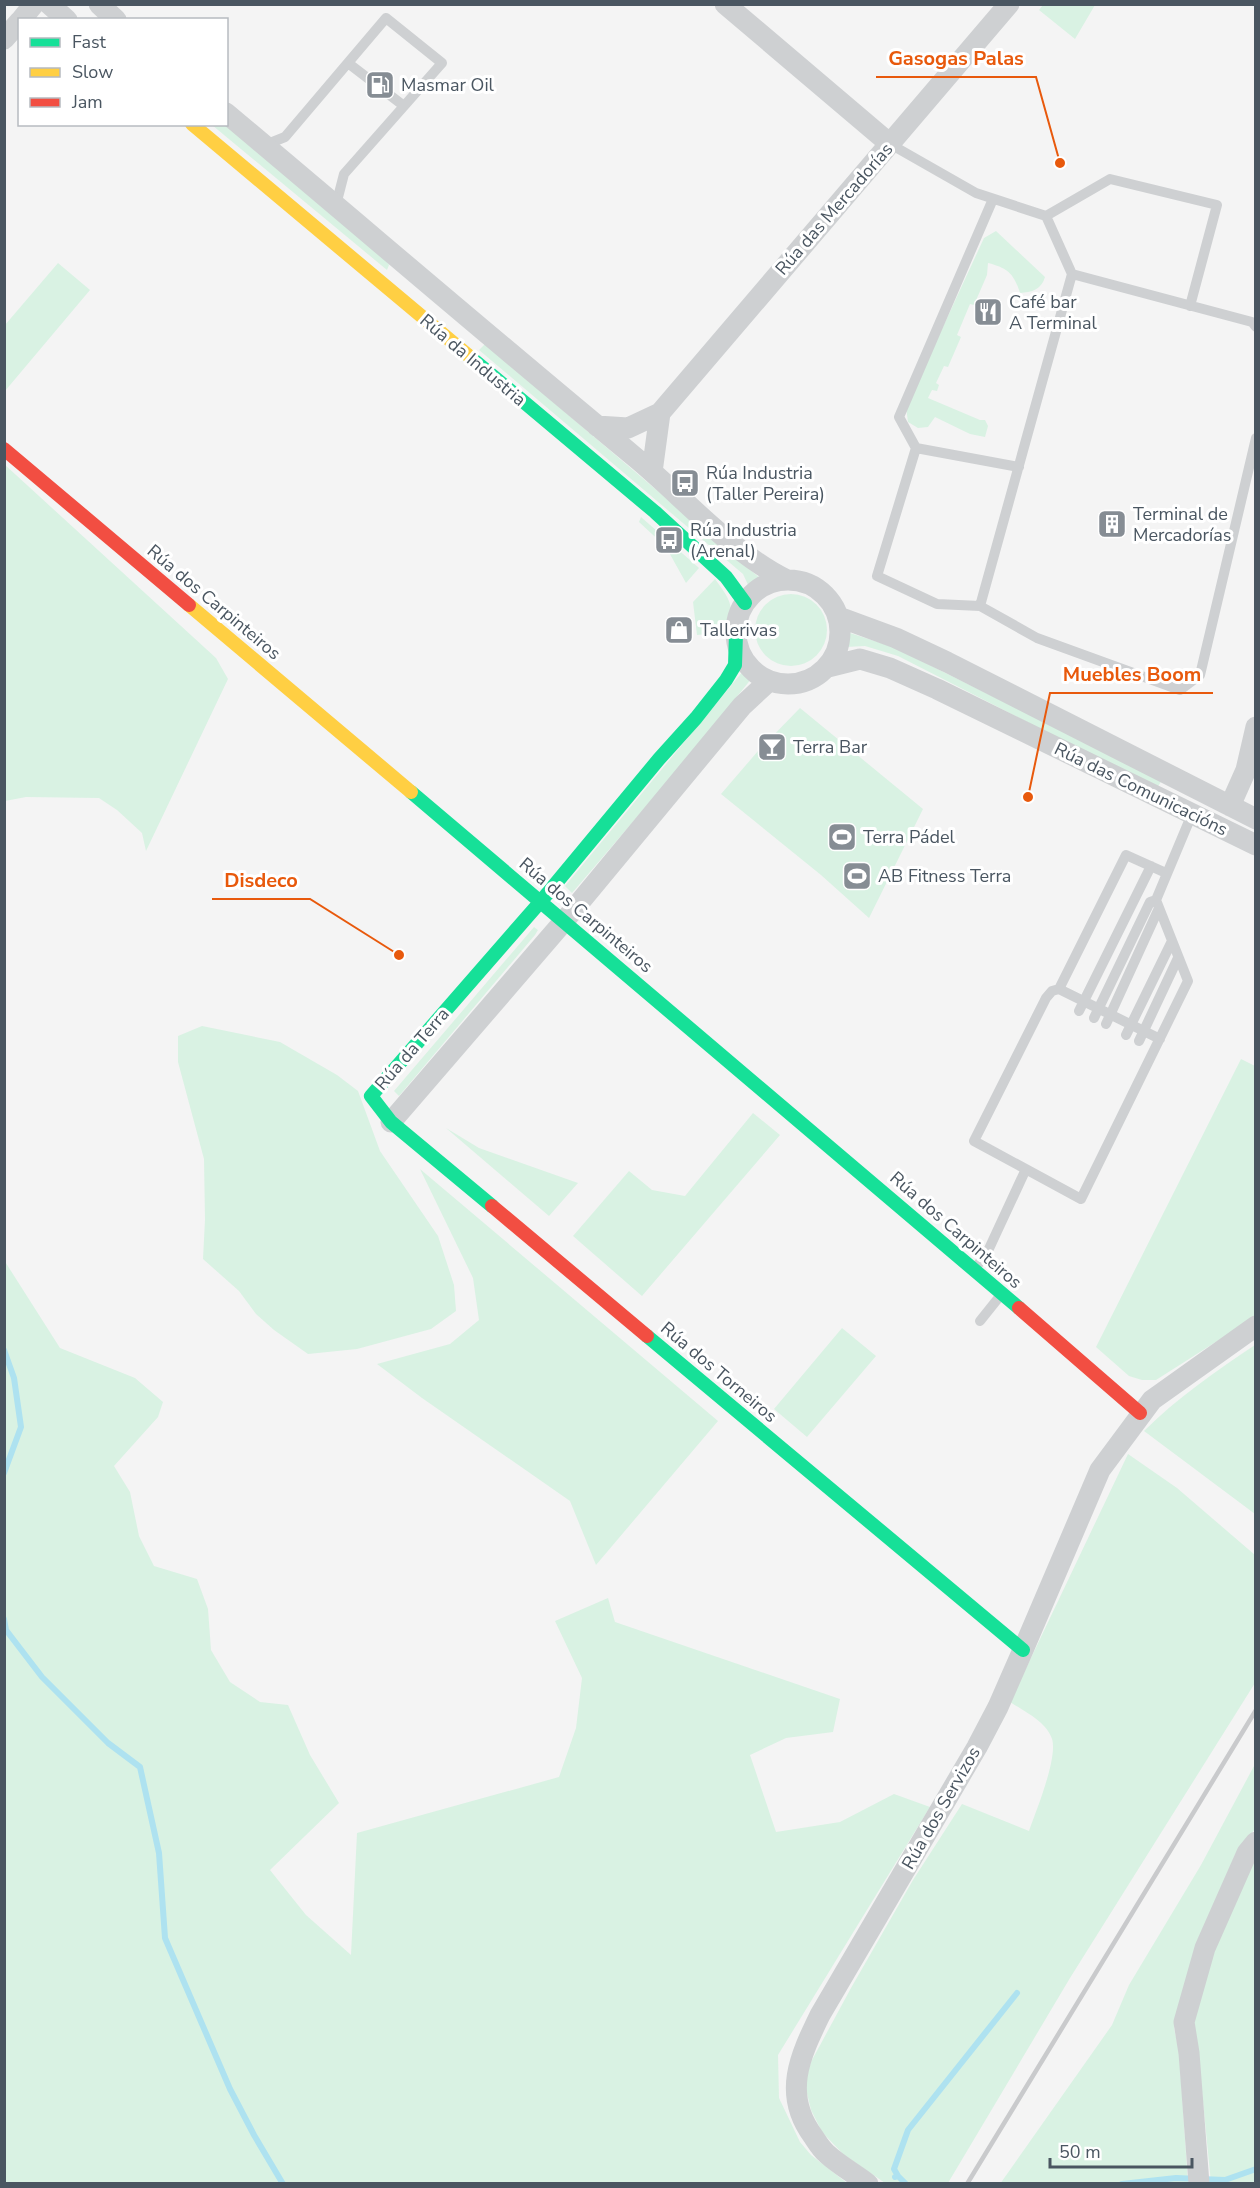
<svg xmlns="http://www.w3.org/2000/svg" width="1260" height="2188" viewBox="0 0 1260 2188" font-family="'Nunito Sans',sans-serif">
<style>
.green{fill:#d9f2e3}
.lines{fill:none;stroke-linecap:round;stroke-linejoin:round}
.stream{stroke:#aee2f0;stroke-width:6}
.lane{stroke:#ced0d2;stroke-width:10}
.street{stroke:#ced0d2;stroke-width:21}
.fast{stroke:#16e098;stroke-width:14}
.slow{stroke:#ffcf43;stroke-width:14}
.jam{stroke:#f24e42;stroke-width:14}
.rail{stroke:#c9cacc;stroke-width:4.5}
.labels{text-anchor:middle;stroke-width:6;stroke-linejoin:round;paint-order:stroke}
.poi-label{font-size:18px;fill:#4a5661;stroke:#fff;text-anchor:start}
.street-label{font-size:18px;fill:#4a5661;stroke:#fff}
.leader{fill:none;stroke:#e8590c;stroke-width:2}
.callout-dot{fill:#e8590c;stroke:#fff;stroke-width:2}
.callout-label{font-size:20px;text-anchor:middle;font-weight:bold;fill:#e8590c;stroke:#fff;stroke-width:6;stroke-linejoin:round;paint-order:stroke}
</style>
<rect width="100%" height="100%" fill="#f4f4f4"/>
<path class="green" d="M1043 5V4L1095 5 1075 39 1039 10Z
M212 125H226L385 259 389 265 387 270Z
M996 231 1045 277C1041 290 1032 292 1020 293 1014 274 1008 268 988 263L987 275 974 305 970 304 957 335 961 337 948 367 944 366 936 383 939 385 937 391 932 390 928 398 980 420H985L988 426 985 437 970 434 935 417 928 427 918 428 908 422 906 407 984 238Z
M58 263 90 290 5 391V325Z
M485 344 761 579 749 587 743 574 479 350Z
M4 464 216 658 228 679 146 851 142 833 117 810 99 798 26 797 5 801Z
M641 517 699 568 686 583 666 547 639 522Z
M715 579C731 601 734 605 729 632L697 635 693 602Z
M755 630a36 36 0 1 1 72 0a36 36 0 1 1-72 0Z
M850 633 893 647 1162 780 1157 788 898 656 865 646 846 647Z
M744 670 752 678 679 768 572 893 565 886Z
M800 708 923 809 869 918 821 875 721 794 758 751Z
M534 927 538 930 535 935 399 1096 394 1091Z
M202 1026 280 1042 337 1075 358 1091 380 1151 438 1236 454 1285 456 1311 431 1329 357 1349 308 1354 274 1330 256 1314 239 1291 203 1259 205 1220 204 1159 178 1062V1036Z
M1241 1059 1255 1066V1317L1156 1380H1142L1129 1376 1096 1347Z
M753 1113 780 1135 642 1296 573 1236 629 1171 652 1190 685 1196Z
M446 1128 479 1148 578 1183 549 1216Z
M420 1169 718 1421 596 1565 570 1501 422 1398 377 1364 450 1344 479 1320 473 1278Z
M4 1260 60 1348 135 1378 163 1402 158 1417 114 1466 130 1492 139 1536 154 1566 197 1579 208 1609 211 1650 230 1682 260 1702 288 1705 310 1755 339 1803 270 1870 306 1915 351 1955 357 1833 559 1777 576 1728 582 1678 555 1621 608 1598 615 1622 840 1699 833 1732 786 1738 750 1755 776 1832 840 1822 894 1794 930 1807 778 2055 779 2098 800 2142 811 2155 847 2183H5Z
M842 1328 876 1356 807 1437 774 1409Z
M1255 1345V1514L1144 1431C1177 1398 1216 1371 1255 1345Z
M1128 1454 1177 1488 1255 1555V1683L1070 1978 948 2183H885L843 2154 822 2132 811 2110 804 2081 812 2060 851 1988 913 1880 962 1804 1029 1831C1036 1811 1058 1758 1052 1739 1047 1722 1024 1711 1010 1702Z
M1254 1766 1256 1767 1255 1829 1235 1855 1194 1952 1174 2028 1179 2051 1188 2183 1000 2184 1112 2025 1129 1985 1201 1865Z
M1255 1855V2183H1211L1197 2040 1190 2019 1207 1951Z"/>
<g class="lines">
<path class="stream" d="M4 1350 14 1378 21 1427 4 1473
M4 1619 6 1630 42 1677 108 1743 140 1767 159 1853 165 1938 230 2089 254 2135 283 2184
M898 2176 894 2169 908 2130 1017 1993
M895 2177 898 2176 906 2184
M1122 2184 1176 2178 1225 2180 1256 2169"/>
<path class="lane" d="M348 63 404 106
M890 144 976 193 1046 216 1072 274 980 606 1037 638 1180 690 1200 675 1256 438
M265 145 285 137 386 18 442 63 344 174 336 205
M1046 216 1110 179 1217 205 1190 306
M1072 274 1252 322 1256 327
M916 448 1019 467
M980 606 937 604 877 576 916 448 899 417 993 199
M1166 873 1126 855 1059 989 1052 991 1046 998 974 1141 1081 1199 1188 981 1156 900 1192 814
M1059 989 1160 1039
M1079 1011 1151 866
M1094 1018 1150 902 1156 900
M1106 1024 1159 908
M1126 1035 1172 941
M1139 1041 1178 958
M976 1267 987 1253 1026 1169
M980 1321 1000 1296"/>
<path class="street" d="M49 4 67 20
M99 4 116 20
M725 4 890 144
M21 20 34 4
M4 39 20 21
M226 113C363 228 498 344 636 458 683 497 733 554 787 580
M597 426 628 428 660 413 1009 4
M652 472 660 413
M736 632a52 52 0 1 1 104 0a52 52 0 1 1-104 0Z
M839 617 896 638 947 662 1256 819
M828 667 860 659 890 668 937 689 1256 845
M1230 806 1246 770 1256 727
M391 1122 565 920 742 706 769 681
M868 2184C855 2174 839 2165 827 2154 821 2149 817 2142 813 2136 782 2094 800 2056 820 2015L977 1747 998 1707 1023 1650 1100 1470 1152 1400 1256 1326
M1199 2184 1189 2053 1184 2022 1205 1948 1247 1853 1256 1842"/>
<path class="fast" d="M469 356 655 512 726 577 745 603
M411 792 1019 1308
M492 1206 391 1122 371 1096 542 900 659 759 696 718 726 680 735 665 736 634
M647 1336 1023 1650"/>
<path class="slow" d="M192 124 469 356
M189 605 411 792"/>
<path class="jam" d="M4 449 189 605
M492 1206 647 1336
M1019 1308 1140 1413"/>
<path class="rail" d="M967 2184 1256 1710"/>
</g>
<defs>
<g id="fuel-square" transform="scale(1.5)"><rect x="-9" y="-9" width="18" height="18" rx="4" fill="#868d94" stroke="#fff"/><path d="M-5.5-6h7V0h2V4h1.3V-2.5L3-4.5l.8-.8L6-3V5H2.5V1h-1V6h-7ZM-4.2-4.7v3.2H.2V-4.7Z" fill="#fff"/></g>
<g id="restaurant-square" transform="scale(1.5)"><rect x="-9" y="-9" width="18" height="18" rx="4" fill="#868d94" stroke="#fff"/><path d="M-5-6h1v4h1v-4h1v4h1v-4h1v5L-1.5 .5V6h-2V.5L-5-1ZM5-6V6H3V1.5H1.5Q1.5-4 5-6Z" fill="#fff"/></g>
<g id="bus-square" transform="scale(1.5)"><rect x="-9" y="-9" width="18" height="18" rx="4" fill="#868d94" stroke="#fff"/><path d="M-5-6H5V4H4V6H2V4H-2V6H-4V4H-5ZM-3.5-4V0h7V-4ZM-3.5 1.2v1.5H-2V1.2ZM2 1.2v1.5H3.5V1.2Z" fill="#fff"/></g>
<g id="building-square" transform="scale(1.5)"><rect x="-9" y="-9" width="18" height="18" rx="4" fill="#868d94" stroke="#fff"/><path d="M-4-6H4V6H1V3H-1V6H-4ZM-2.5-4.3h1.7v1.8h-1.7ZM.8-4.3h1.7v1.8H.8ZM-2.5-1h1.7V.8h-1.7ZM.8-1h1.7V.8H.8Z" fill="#fff"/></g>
<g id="shop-square" transform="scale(1.5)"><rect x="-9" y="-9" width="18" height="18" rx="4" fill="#868d94" stroke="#fff"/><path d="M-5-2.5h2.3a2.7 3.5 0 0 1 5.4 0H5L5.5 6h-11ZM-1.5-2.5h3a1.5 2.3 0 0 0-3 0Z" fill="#fff"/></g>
<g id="bar-square" transform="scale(1.5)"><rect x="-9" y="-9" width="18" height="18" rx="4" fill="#868d94" stroke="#fff"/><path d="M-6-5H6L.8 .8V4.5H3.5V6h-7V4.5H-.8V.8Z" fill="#fff"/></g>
<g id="stadium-square" transform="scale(1.5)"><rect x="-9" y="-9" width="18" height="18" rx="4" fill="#868d94" stroke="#fff"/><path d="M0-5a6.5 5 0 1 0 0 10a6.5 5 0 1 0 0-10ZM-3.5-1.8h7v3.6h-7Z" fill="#fff"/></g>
</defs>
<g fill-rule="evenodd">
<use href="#fuel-square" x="380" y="85"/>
<use href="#restaurant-square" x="988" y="312"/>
<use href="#bus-square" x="685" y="483"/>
<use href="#building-square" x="1112" y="524"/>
<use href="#bus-square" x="669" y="540"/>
<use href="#shop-square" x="679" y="630"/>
<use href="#bar-square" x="772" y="747"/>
<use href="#stadium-square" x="842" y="837"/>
<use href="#stadium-square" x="857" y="876"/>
</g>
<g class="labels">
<g class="poi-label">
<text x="401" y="91">Masmar Oil</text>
<text x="1009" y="308">Café bar<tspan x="1009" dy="21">A Terminal</tspan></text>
<text x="706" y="479">Rúa Industria<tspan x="706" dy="21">(Taller Pereira)</tspan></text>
<text x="1133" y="520">Terminal de<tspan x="1133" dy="21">Mercadorías</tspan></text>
<text x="690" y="536">Rúa Industria<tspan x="690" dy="21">(Arenal)</tspan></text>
<text x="700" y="636">Tallerivas</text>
<text x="793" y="753">Terra Bar</text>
<text x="863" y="843">Terra Pádel</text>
<text x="878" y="882">AB Fitness Terra</text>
</g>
<g class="street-label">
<text transform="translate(834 209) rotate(-49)" y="6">Rúa das Mercadorías</text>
<text transform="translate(473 360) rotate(40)" y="6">Rúa da Industria</text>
<text transform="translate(214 602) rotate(40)" y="6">Rúa dos Carpinteiros</text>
<text transform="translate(1141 789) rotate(26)" y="6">Rúa das Comunicacións</text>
<text transform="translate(586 915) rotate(40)" y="6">Rúa dos Carpinteiros</text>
<text transform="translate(412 1049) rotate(-49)" y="6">Rúa da Terra</text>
<text transform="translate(956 1230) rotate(41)" y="6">Rúa dos Carpinteiros</text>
<text transform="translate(719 1372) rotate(40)" y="6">Rúa dos Torneiros</text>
<text transform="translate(941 1808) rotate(-60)" y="6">Rúa dos Servizos</text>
</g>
</g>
<path class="leader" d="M1060 163L1036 77H876M1028 797L1050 693H1213M399 955L310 899H212"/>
<g class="callout-dot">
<circle cx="1060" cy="163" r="6"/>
<circle cx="1028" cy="797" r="6"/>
<circle cx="399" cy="955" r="6"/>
</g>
<g class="callout-label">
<text x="956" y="65">Gasogas Palas</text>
<text x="1132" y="681">Muebles Boom</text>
<text x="261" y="887">Disdeco</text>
</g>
<rect width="1260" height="2188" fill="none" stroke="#4a5661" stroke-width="12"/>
<rect x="18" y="18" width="210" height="108" fill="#ffffff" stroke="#b7bbc0" stroke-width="1.5"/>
<rect x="30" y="38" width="30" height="9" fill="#16e098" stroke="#b7bbc0" stroke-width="1.5"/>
<text x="72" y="48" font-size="18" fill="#4a5661">Fast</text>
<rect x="30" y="68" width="30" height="9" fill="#ffcf43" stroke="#b7bbc0" stroke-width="1.5"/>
<text x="72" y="78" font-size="18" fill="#4a5661">Slow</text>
<rect x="30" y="98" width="30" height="9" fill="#f24e42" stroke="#b7bbc0" stroke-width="1.5"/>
<text x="72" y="108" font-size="18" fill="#4a5661">Jam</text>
<path d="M1050 2158v9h142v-9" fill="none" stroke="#4a5661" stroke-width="3"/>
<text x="1059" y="2158" font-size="18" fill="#4a5661" stroke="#ffffff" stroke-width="4.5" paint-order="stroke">50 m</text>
</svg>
